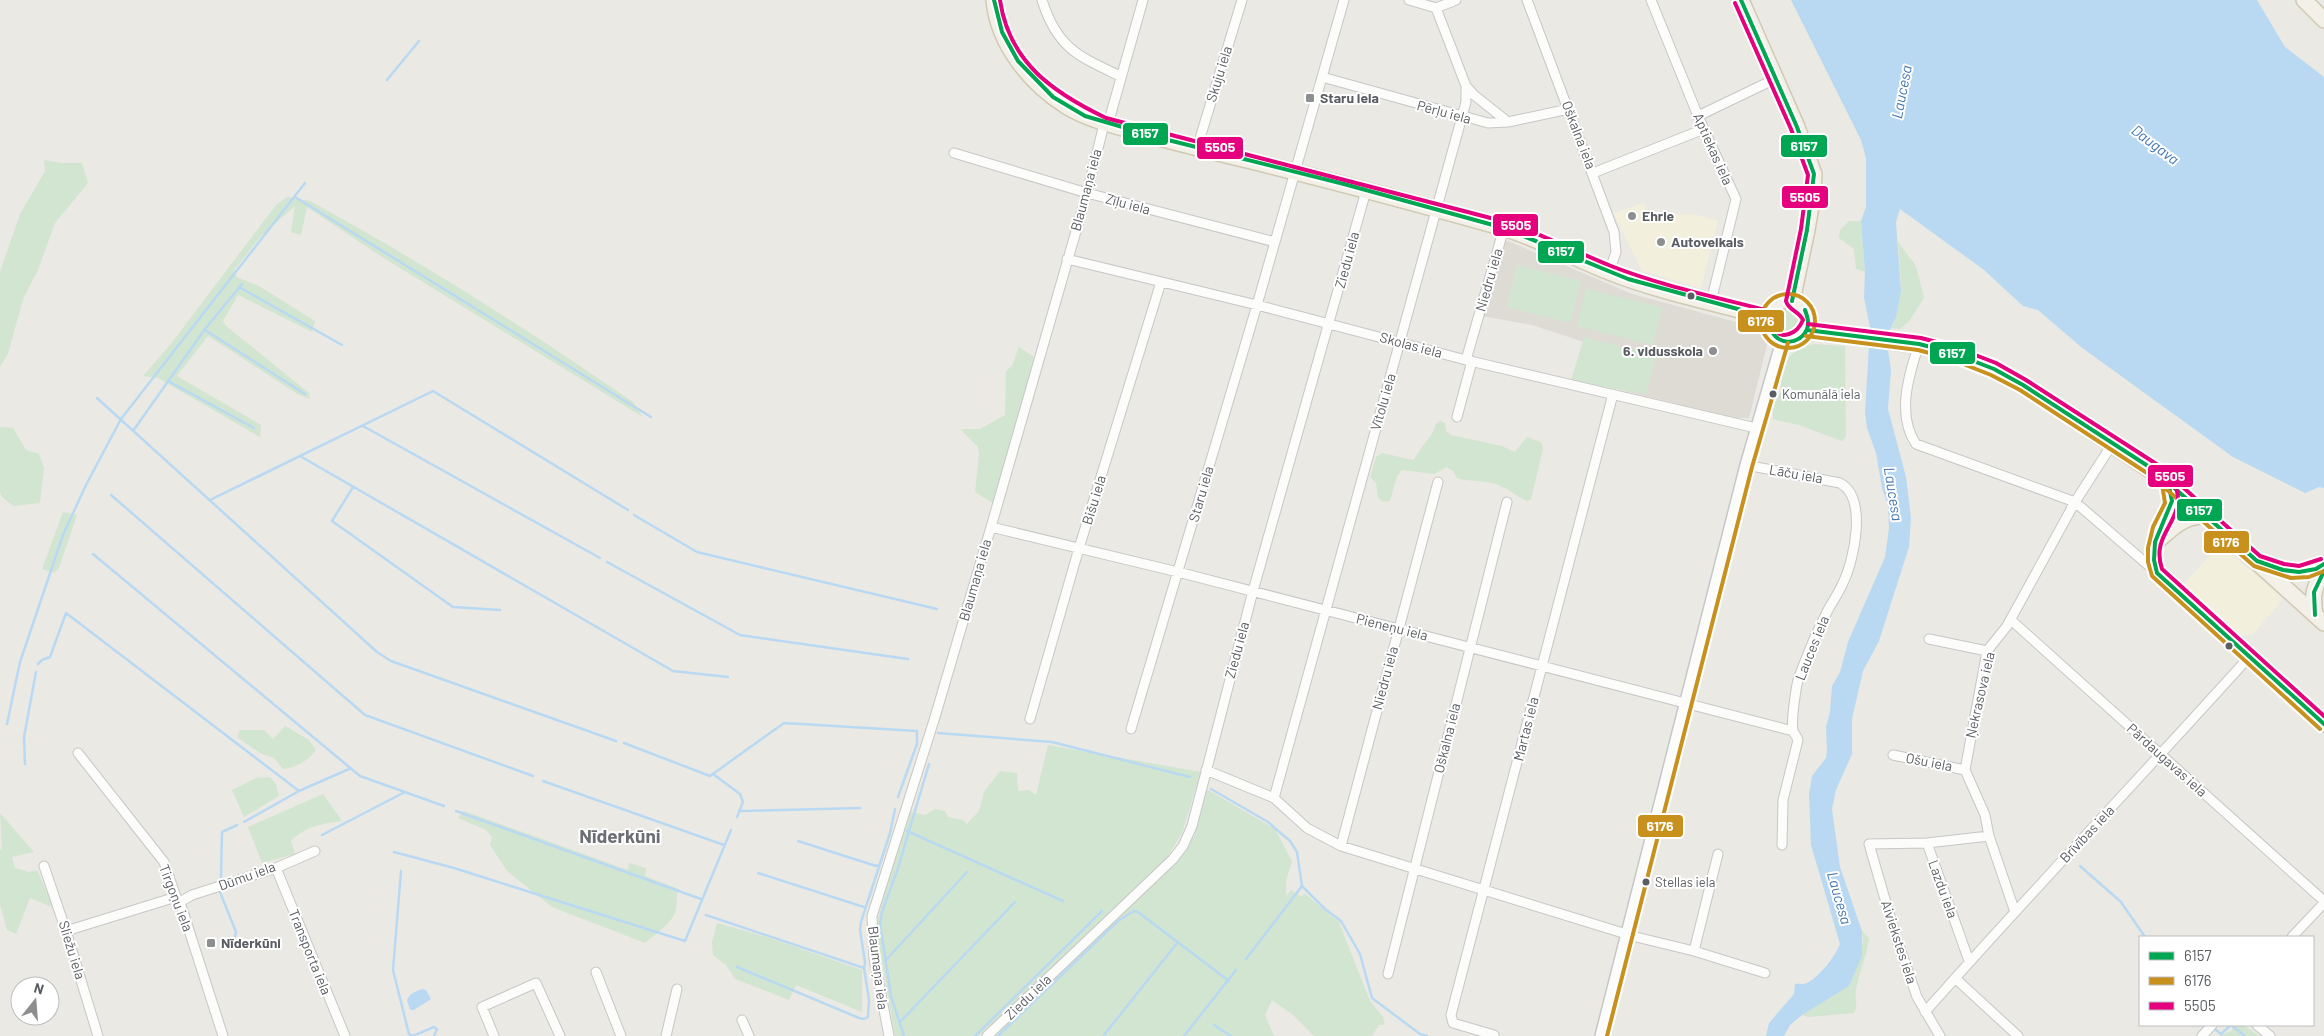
<svg xmlns="http://www.w3.org/2000/svg" width="2324" height="1036" viewBox="0 0 2324 1036" font-family="Barlow,sans-serif">
<style>
.commercial{fill:#f3efdd}
.education{fill:#dddbd4}
.green{fill:#d2e5d0}
.water{fill:#b9d9f3}
.lines{fill:none;stroke-linecap:round;stroke-linejoin:round}
.stream{stroke:#b9d9f3;stroke-width:2.5}
.minor-casing{stroke:#c6c7c6;stroke-width:11}
.tertiary-casing{stroke:#c6c7c6;stroke-width:14}
.primary-casing{stroke:#d0c9b3;stroke-width:18}
.minor{stroke:#fcfcfb;stroke-width:9}
.tertiary{stroke:#fcfcfb;stroke-width:11}
.primary{stroke:#f2f0e7;stroke-width:15}
.bus-1-casing{stroke:#fff;stroke-width:8}
.bus-2-casing{stroke:#fff;stroke-width:8}
.bus-3-casing{stroke:#fff;stroke-width:8}
.bus-1{stroke:#00a651;stroke-width:4}
.bus-2{stroke:#c8901d;stroke-width:4}
.bus-3{stroke:#e5007d;stroke-width:4}
.poi-dot{fill:#8c8e8f;stroke:#fff;stroke-width:2}
.bus-dot{fill:#5a5d61;stroke:#fff;stroke-width:2}
.labels{text-anchor:middle;stroke-width:4;stroke-linejoin:round;paint-order:stroke}
.bus-label{font-size:13px;fill:#5a5d61;stroke:#fff;text-anchor:start}
.street-label{font-size:14px;fill:#5a5d61;stroke:#fff}
.poi-label{font-size:14px;font-weight:bold;fill:#5a5d61;stroke:#fff;text-anchor:start}
.water-label{font-size:15px;font-style:italic;fill:#4678b2;stroke:#fff}
.district-label{font-size:19px;font-weight:bold;fill:#6b6f73;stroke:#fff}
.line-badge{stroke:#fff;stroke-width:2}
.badge-label{font-size:14px;text-anchor:middle;font-weight:bold;fill:#fff}
</style>
<rect width="100%" height="100%" fill="#eae9e4"/>
<path class="commercial" d="M1644 203 1646 210 1686 215 1694 214 1718 221 1701 288 1642 271 1613 213Z
M2219 546 2226 549 2281 597 2280 603 2252 635H2238L2182 586Z"/>
<path class="education" d="M1503 239 1632 294 1766 330 1769 337 1749 418H1734L1573 378 1584 342 1532 325 1482 316Z"/>
<path class="green" d="M44 160 62 163H82L88 183 55 223 38 270 23 299 8 354 0 367V272L20 214 45 171Z
M287 197 310 201C422 262 528 330 633 402L643 417 382 257 307 207 301 235 291 232 295 206 261 236 234 270 237 277 259 286 315 321 312 332 238 295 223 321 226 326 309 393 310 399 299 395 208 336 177 376 261 425 260 437 158 378 143 376 170 345 276 205Z
M1849 221H1861L1865 272 1856 269 1854 249 1839 238 1840 230Z
M1898 242 1916 266 1924 298 1910 320 1900 329 1891 328 1894 323 1901 283Z
M1517 265 1581 281 1570 323 1507 307Z
M1586 289 1662 307 1653 345 1577 326Z
M1774 322a14 14 0 1 1 28 0a14 14 0 1 1-28 0Z
M1584 337 1656 356 1646 394 1571 381Z
M1815 344 1845 346 1846 437 1842 441 1799 425 1773 419V408L1781 391V374L1789 357 1801 347Z
M1019 347 1034 357 994 504 975 492 979 455 978 447 960 429H980L1005 415 1006 371 1012 366Z
M1440 421 1445 423 1446 431 1451 435 1502 446 1515 452 1527 437 1541 442 1543 449 1531 499 1527 501C1517 497 1508 488 1496 484 1484 480 1469 482 1457 478L1453 471 1447 467 1434 474 1402 470 1397 476 1390 501 1384 502 1378 498 1376 483 1370 477 1376 457 1382 453 1413 460 1433 432 1436 424Z
M0 427 13 428 26 450 39 454 44 468 40 503 13 506 2 497 0 492Z
M63 512 77 515 59 568 54 573 42 569Z
M285 726 309 740 316 750C308 761 297 767 283 769L274 758 260 753 237 737 240 730H264L273 739Z
M1048 745 1201 772 1182 833 1164 863 979 1036H895L876 928 885 890 908 811 925 815 935 809 945 811 948 817 963 820 967 824 979 811 984 792 1000 771 1017 773 1018 791 1029 790 1036 795Z
M270 777 276 784 279 796 244 817 232 790 256 778Z
M1208 790 1275 829 1292 861 1286 881V896L1291 890 1302 897 1304 893 1339 922 1370 1001 1383 1017 1385 1025H1379L1372 1036H1314L1293 1015 1272 1000 1265 1015 1274 1036H992L1140 894 1171 868 1195 835 1203 791Z
M323 794 342 821C321 824 306 826 291 841L295 854 262 863 248 827Z
M464 811 628 870 629 863 646 868 645 876 679 889C676 896 677 901 676 908 675 922 654 935 645 943L552 907 507 871 490 845 492 837 486 830 458 818Z
M0 813 34 852 12 857 15 868 29 872 37 870 54 908 30 898 16 934 7 930 0 904V850L2 848Z
M717 923 767 937 862 970V1012L796 985 789 1000 735 979 726 965 713 955 712 942Z
M1862 931 1869 938C1867 956 1859 972 1856 990 1854 999 1859 1005 1854 1013L1808 1017 1802 1015 1837 991 1845 988 1863 943Z
M2233 1025H2243L2259 1036H2218L2232 1031Z"/>
<path class="water" d="M1791 0H2257L2285 47 2324 77V488L2319 487 2305 493 2233 457 2081 347 2038 310 2023 306 1984 270 1900 209 1896 222 1901 291 1896 317 1889 332 1888 350 1891 370 1888 409 1906 477 1911 518 1909 547 1879 641 1863 671 1852 719V754L1836 790 1832 809 1840 867 1862 931V956L1849 986 1802 1015 1790 1025 1784 1036H1766L1769 1023 1794 994 1795 984C1799 983 1803 985 1807 983 1820 976 1834 958 1840 944L1811 845 1809 794 1812 776 1826 758 1827 751 1826 727 1830 712 1832 686 1840 672 1848 642 1885 557 1889 528 1888 505 1882 488 1876 453 1867 428 1865 412 1870 327 1864 298 1865 272 1861 221 1866 207V158L1861 140Z
M423 989 426 990 431 999 414 1010H410L407 1000C410 993 416 991 423 989Z"/>
<g class="lines">
<path class="stream" d="M387 80 419 41
M295 197 651 417
M239 287 342 345
M205 330 305 394
M168 381 254 428
M97 398 377 652 391 661 616 741
M363 426 600 558
M133 431 205 329 242 284
M300 456 673 671 728 677
M353 487 332 521 453 607 500 610
M111 495 365 715 533 776
M210 500 433 391 628 510
M634 515 697 552 937 609
M93 554 360 776 444 806
M607 562 740 635 908 659
M38 664 42 660 50 657 66 613 299 791
M7 724 20 662 63 535 86 485 121 419 305 183
M938 733 1052 742 1190 777
M624 743 710 776 784 723 917 731V744L898 797
M25 764 24 737 36 672
M713 774 740 794 743 802 737 817
M543 781 724 845
M1211 789 1268 822 1290 841 1297 852 1302 886 1325 909 1341 921 1360 954 1372 998 1420 1034 1427 1036
M456 811 701 899
M739 811 860 808
M244 822 299 791 349 769
M907 831 1063 901
M322 835 405 792
M798 841 876 866 879 865
M394 852 454 868 685 941 731 830
M2080 866 2121 902 2145 937
M401 871 393 970 409 1034 413 1036 434 1027 437 1029 434 1036
M758 873 864 907
M221 878 222 832 237 825
M220 892 236 932 234 941
M706 915 864 968
M1246 959 1302 886
M885 961 967 872
M737 967 859 1018 864 1019 868 1017 869 1000 864 968 865 962 860 930 861 922 890 833 895 809
M900 1022 1015 902
M1214 1025 1231 1036
M2216 1030 2221 1034 2231 1025 2245 1036
M1104 1035 1178 942
M904 1036 891 996 880 924 882 912 898 868 929 764
M975 1036 1102 911
M998 1036 1118 921 1134 911 1138 912 1229 981
M1184 1036 1236 970"/>
<g class="minor-casing">
<path id="minor" d="M1042 0C1057 48 1078 56 1120 76
M1409 0 1436 8 1456 0
M1527 0 1614 232 1616 252 1609 272
M1651 0 1698 116 1736 199 1711 302
M1322 77 1488 123 1508 122 1569 109
M1466 86 1474 95 1508 122
M1698 116 1775 79
M1108 124 1143 0
M1197 148 1242 0
M954 153 1087 193 1275 242
M1593 173 1704 129
M1067 259 1257 305 1466 360 1756 428
M1919 344C1909 374 1896 415 1916 444L2075 502 2155 571
M1466 360 1504 228
M1457 417 1472 361
M1746 465 1840 483C1868 498 1854 560 1843 583 1839 592 1833 601 1828 610 1817 631 1807 655 1799 677 1796 685 1791 722 1793 730 1793 733 1797 736 1798 740L1783 800 1782 845
M991 527 1178 572 1793 731
M2011 620 2324 901
M1929 639 1987 651
M1030 719 1079 548 1161 282
M1131 729 1257 305 1344 0
M78 753 164 862 176 897 180 902 223 1036
M1893 755 1965 770
M1206 770 1274 798 1307 828 1341 846 1636 937 1694 951 1765 973
M1274 798 1466 102V86L1436 8
M1927 843 1969 961
M1341 846 1438 482
M44 866 66 931 98 1036
M276 868 345 1036
M180 902 192 895 276 868 315 851
M2015 912 1989 836 1985 815 1965 770 1987 651 2007 626 2075 502 2113 443
M66 931 176 897
M2292 937 2324 903
M1694 951 1718 854
M596 972 621 1036
M1388 974 1507 502
M1955 978 2018 1036
M1925 1012C2031 892 2142 776 2249 657
M742 1020 749 1036
M2257 1025 2270 1036
M1494 1035 1453 1023 1451 1015 1613 394
M494 1036 482 1007 536 983 560 1036
M666 1036 677 989
M889 1036 874 958 872 916 935 717 991 527 1087 193 1104 124
M987 1036 1173 859 1183 846 1192 826 1253 591 1366 191
M1940 1036 1917 997 1896 937 1869 844 1927 843 1989 836
M2202 1036 2212 1025"/>
</g>
<g class="tertiary-casing">
<path id="tertiary" d="M1601 1036 1746 465 1782 341"/>
</g>
<g class="primary-casing">
<path id="primary" d="M994 0C998 44 1030 83 1066 106 1091 121 1120 127 1148 135 1181 144 1214 152 1247 160 1333 181 1419 204 1504 228 1541 240 1574 258 1609 272 1660 292 1715 303 1767 317
M1741 0 1797 127 1814 174 1813 194 1807 230 1792 301
M2304 0 2324 20
M1767 321a21 21 0 1 1 42 0a21 21 0 1 1-42 0Z
M1807 330 1930 347 1977 362 2023 385 2168 482 2324 623
M2168 482C2169 486 2172 492 2172 497 2173 507 2166 515 2162 523 2154 540 2150 556 2157 573L2324 724
M2156 542C2174 527 2183 515 2208 516
M2263 564C2284 573 2305 577 2324 564
M2315 615C2312 594 2313 589 2324 571"/>
</g>
<use href="#minor" class="minor"/>
<use href="#tertiary" class="tertiary"/>
<use href="#primary" class="primary"/>
<g class="bus-1-casing">
<path id="bus-1" d="M994 0 1002 32 1018 61 1053 97 1085 116 1160 138 1344 184 1504 228 1628 279 1767 317
M1741 0 1797 127 1814 174 1807 230 1792 301
M1767 317C1772 354 1809 344 1808 322 1808 318 1806 313 1805 310
M1807 330 1919 344 1950 352 1994 369 2023 385 2154 470 2257 561 2283 570 2299 572 2316 569 2324 564
M2168 482 2172 501 2155 542 2154 560 2157 573 2324 724
M2315 615 2314 592 2324 571"/>
</g>
<g class="bus-2-casing">
<path id="bus-2" d="M1761 321a27 27 0 1 1 54 0a27 27 0 1 1-54 0Z
M1806 336 1918 350 1948 358 1991 375 2020 390 2150 475 2254 566 2291 578 2309 577 2324 571
M2162 484 2165 503 2153 527 2148 548V562L2152 576 2320 729
M1607 1036 1752 467 1788 343"/>
</g>
<g class="bus-3-casing">
<path id="bus-3" d="M1000 0C1009 63 1054 93 1106 118L1506 222C1542 234 1576 252 1611 266 1662 286 1716 297 1769 311 1778 318 1771 340 1789 334 1796 332 1800 327 1803 320 1799 311 1788 310 1786 301L1801 229 1808 175 1791 129 1735 3
M1808 324 1921 338 1952 346 1996 363 2026 380 2158 465 2260 556 2284 564 2299 566 2321 559
M2174 480C2176 488 2179 495 2178 503 2174 528 2152 539 2162 569L2324 716"/>
</g>
<use href="#bus-1" class="bus-1"/>
<use href="#bus-2" class="bus-2"/>
<use href="#bus-3" class="bus-3"/>
</g>
<g class="poi-dot">
<rect x="1305" y="93" width="10" height="10" rx="2.5"/>
<circle cx="1632" cy="216" r="5"/>
<circle cx="1661" cy="242" r="5"/>
<circle cx="1713" cy="351" r="5"/>
<rect x="206" y="938" width="10" height="10" rx="2.5"/>
</g>
<g class="bus-dot">
<circle cx="1691" cy="296" r="4.5"/>
<circle cx="1773" cy="394" r="4.5"/>
<circle cx="2229" cy="646" r="4.5"/>
<circle cx="1646" cy="882" r="4.5"/>
</g>
<g class="labels">
<g class="bus-label">
<text x="1782" y="399">Komunālā iela</text>
<text x="1655" y="887">Stellas iela</text>
</g>
<g class="street-label">
<text transform="translate(1219 74) rotate(-73)" y="5">Skuju iela</text>
<text transform="translate(1444 112) rotate(15)" y="5">Pērļu iela</text>
<text transform="translate(1579 135) rotate(69)" y="5">Oškalna iela</text>
<text transform="translate(1713 149) rotate(66)" y="5">Aptiekas iela</text>
<text transform="translate(1086 190) rotate(-75)" y="5">Blaumaņa iela</text>
<text transform="translate(1128 204) rotate(15)" y="5">Zīļu iela</text>
<text transform="translate(1347 260) rotate(-75)" y="5">Ziedu iela</text>
<text transform="translate(1489 280) rotate(-74)" y="5">Niedru iela</text>
<text transform="translate(1411 345) rotate(15)" y="5">Skolas iela</text>
<text transform="translate(1383 402) rotate(-74)" y="5">Vītolu iela</text>
<text transform="translate(1796 474) rotate(10)" y="5">Lāču iela</text>
<text transform="translate(1201 494) rotate(-74)" y="5">Staru iela</text>
<text transform="translate(1094 500) rotate(-73)" y="5">Bišu iela</text>
<text transform="translate(975 580) rotate(-74)" y="5">Blaumaņa iela</text>
<text transform="translate(1392 627) rotate(14)" y="5">Pieneņu iela</text>
<text transform="translate(1812 648) rotate(-68)" y="5">Lauces iela</text>
<text transform="translate(1237 650) rotate(-75)" y="5">Ziedu iela</text>
<text transform="translate(1385 678) rotate(-75)" y="5">Niedru iela</text>
<text transform="translate(1980 695) rotate(-77)" y="5">Ņekrasova iela</text>
<text transform="translate(1526 729) rotate(-76)" y="5">Martas iela</text>
<text transform="translate(1447 738) rotate(-76)" y="5">Oškalna iela</text>
<text transform="translate(2167 760) rotate(42)" y="5">Pārdaugavas iela</text>
<text transform="translate(1929 762) rotate(11)" y="5">Ošu iela</text>
<text transform="translate(2087 834) rotate(-47)" y="5">Brīvības iela</text>
<text transform="translate(247 876) rotate(-20)" y="5">Dūmu iela</text>
<text transform="translate(1943 889) rotate(70)" y="5">Lazdu iela</text>
<text transform="translate(176 898) rotate(69)" y="5">Tirgoņu iela</text>
<text transform="translate(1899 942) rotate(72)" y="5">Aiviekstes iela</text>
<text transform="translate(72 950) rotate(73)" y="5">Sliežu iela</text>
<text transform="translate(310 952) rotate(68)" y="5">Transporta iela</text>
<text transform="translate(878 968) rotate(83)" y="5">Blaumaņa iela</text>
<text transform="translate(1028 997) rotate(-44)" y="5">Ziedu iela</text>
</g>
<g class="poi-label">
<text x="1320" y="103">Staru iela</text>
<text x="1642" y="221">Ehrle</text>
<text x="1671" y="247">Autoveikals</text>
<text x="1703" y="356" text-anchor="end">6. vidusskola</text>
<text x="221" y="948">Nīderkūni</text>
</g>
<g class="water-label">
<text transform="translate(1902 92) rotate(-79)" y="5">Laucesa</text>
<text transform="translate(2155 145) rotate(37)" y="5">Daugava</text>
<text transform="translate(1893 494) rotate(81)" y="5">Laucesa</text>
<text transform="translate(1839 898) rotate(74)" y="5">Laucesa</text>
</g>
<g class="district-label">
<text x="620" y="843">Nīderkūni</text>
</g>
</g>
<g class="line-badge">
<rect x="1122" y="122" width="47" height="24" rx="5" fill="#00a651"/>
<rect x="1780" y="134" width="48" height="24" rx="5" fill="#00a651"/>
<rect x="1196" y="136" width="48" height="24" rx="5" fill="#e5007d"/>
<rect x="1781" y="185" width="48" height="24" rx="5" fill="#e5007d"/>
<rect x="1492" y="213" width="47" height="24" rx="5" fill="#e5007d"/>
<rect x="1537" y="240" width="48" height="24" rx="5" fill="#00a651"/>
<rect x="1737" y="309" width="48" height="24" rx="5" fill="#c8901d"/>
<rect x="1929" y="341" width="47" height="24" rx="5" fill="#00a651"/>
<rect x="2147" y="464" width="47" height="24" rx="5" fill="#e5007d"/>
<rect x="2176" y="498" width="47" height="24" rx="5" fill="#00a651"/>
<rect x="2203" y="530" width="47" height="24" rx="5" fill="#c8901d"/>
<rect x="1637" y="814" width="47" height="24" rx="5" fill="#c8901d"/>
</g>
<g class="badge-label">
<text x="1145" y="138">6157</text>
<text x="1804" y="151">6157</text>
<text x="1220" y="152">5505</text>
<text x="1805" y="202">5505</text>
<text x="1516" y="230">5505</text>
<text x="1561" y="256">6157</text>
<text x="1761" y="326">6176</text>
<text x="1952" y="358">6157</text>
<text x="2170" y="481">5505</text>
<text x="2199" y="515">6157</text>
<text x="2226" y="547">6176</text>
<text x="1660" y="831">6176</text>
</g>
<rect x="2139" y="936" width="175" height="90" fill="#ffffff" stroke="#bdbec0"/>
<rect x="2149" y="952" width="25" height="8" fill="#00a651" stroke="#bdbec0"/>
<text x="2184" y="961" font-size="15" fill="#5a5d61">6157</text>
<rect x="2149" y="977" width="25" height="8" fill="#c8901d" stroke="#bdbec0"/>
<text x="2184" y="986" font-size="15" fill="#5a5d61">6176</text>
<rect x="2149" y="1002" width="25" height="8" fill="#e5007d" stroke="#bdbec0"/>
<text x="2184" y="1011" font-size="15" fill="#5a5d61">5505</text>
<g transform="translate(35 1001) rotate(17)"><circle r="24" fill="#ffffff" stroke="#bdbec0"/>
<path d="M0-4L9 19L0 12L-9 19Z" fill="#8c8e8f"/>
<text y="-8" font-size="14" font-weight="bold" text-anchor="middle" fill="#5a5d61">N</text>
</g>
</svg>
